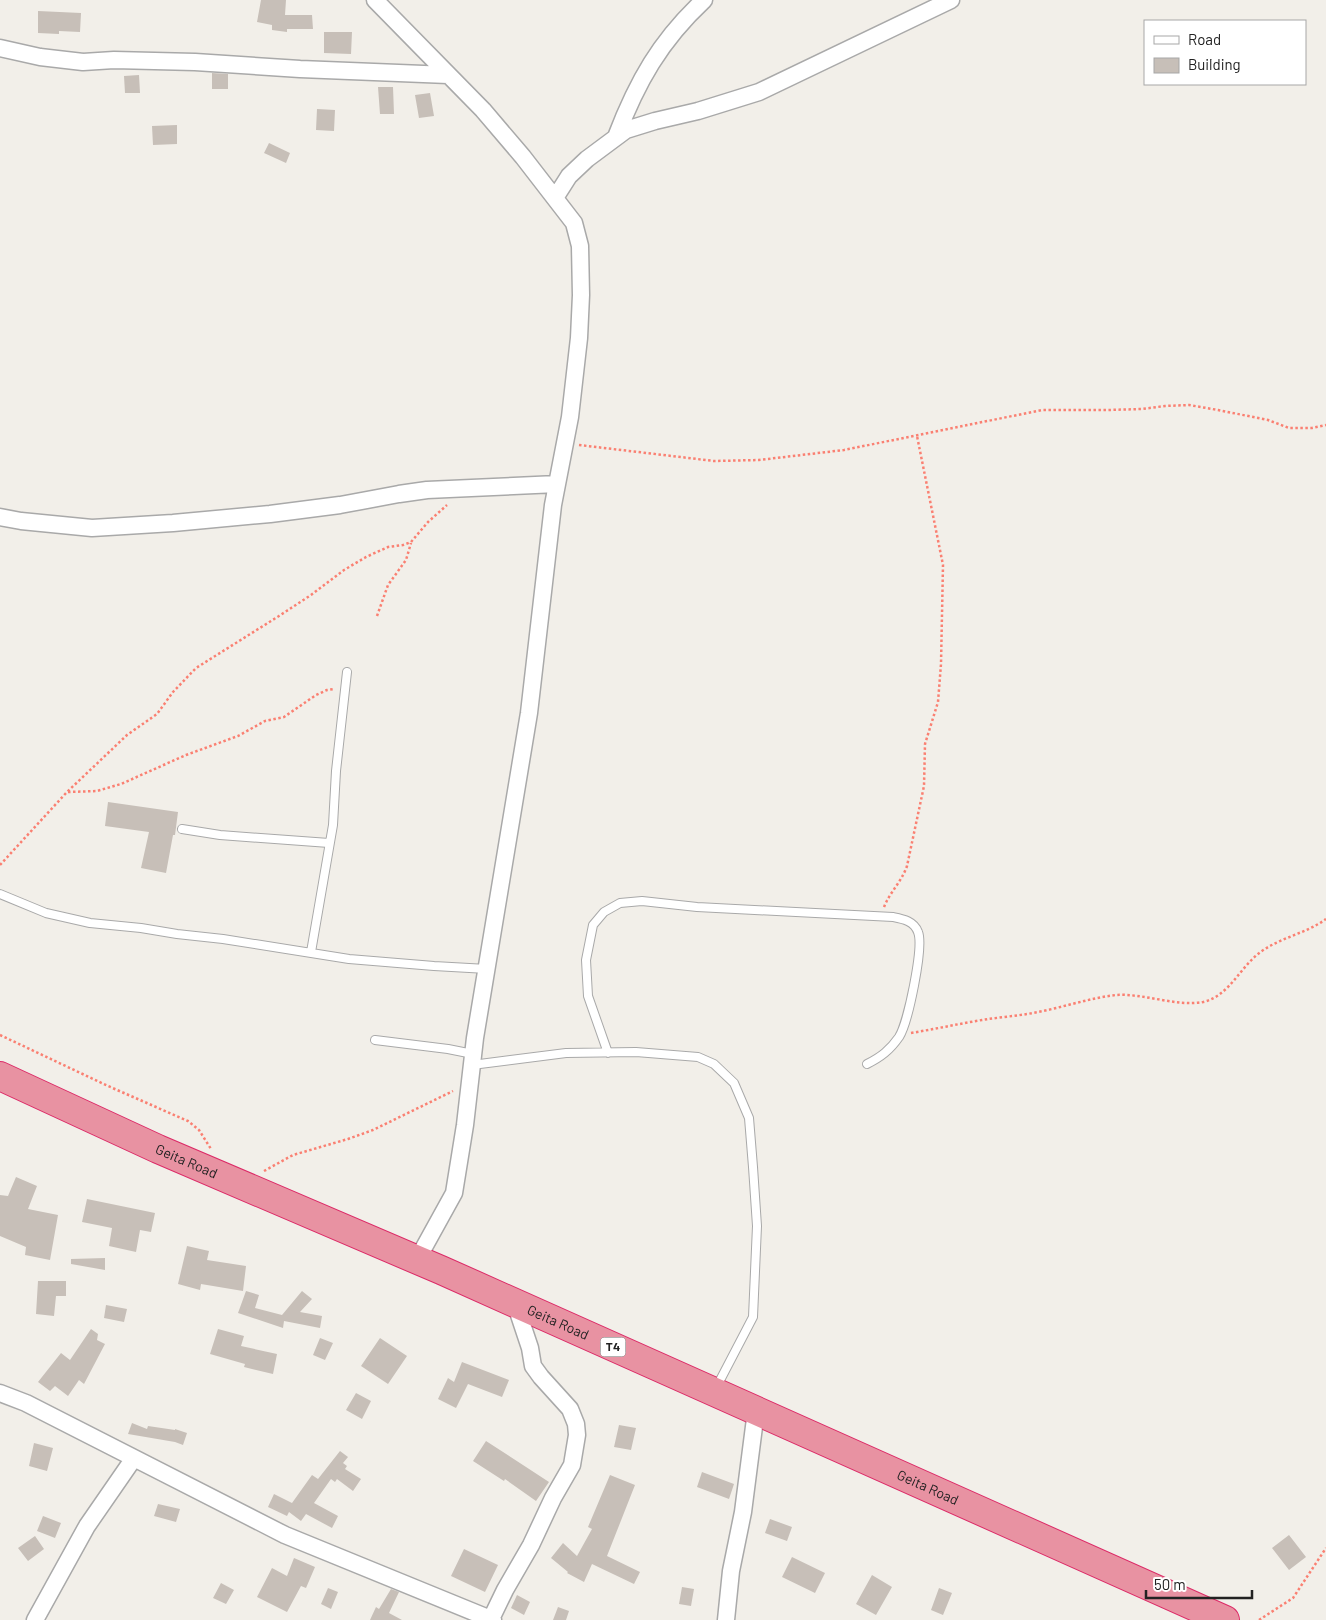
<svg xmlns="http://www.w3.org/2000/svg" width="1326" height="1620" viewBox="0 0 1326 1620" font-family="Barlow,sans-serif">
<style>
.building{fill:#c7bfb8}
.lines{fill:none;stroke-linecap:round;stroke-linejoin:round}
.lane-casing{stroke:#a9a9a9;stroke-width:10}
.street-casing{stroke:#a9a9a9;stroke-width:19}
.highway-casing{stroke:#dc2a67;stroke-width:30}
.path{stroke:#fa8072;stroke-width:2.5;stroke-dasharray:2.5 2.5;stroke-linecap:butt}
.lane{stroke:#fff;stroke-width:8}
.street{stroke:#fff;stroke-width:16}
.highway{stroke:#e892a2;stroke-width:28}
.labels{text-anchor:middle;stroke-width:4.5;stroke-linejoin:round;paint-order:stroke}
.shield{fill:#fff;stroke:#646464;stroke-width:1}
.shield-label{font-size:12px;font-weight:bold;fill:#222}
.street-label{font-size:14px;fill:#222;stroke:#fff}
</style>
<rect width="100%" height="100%" fill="#f2efe9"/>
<path class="building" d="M261 0H286L285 15H312L313 29H287V32L272 30V25L257 22Z
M38 11 81 13 80 32 59 31V34L38 33Z
M324 32H352L351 54 324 53Z
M212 73 228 74V89H212Z
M139 75 140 93H125L124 76Z
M378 87H393L394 114H380Z
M430 93 434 116 419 118 415 95Z
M317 109 335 110 334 131 316 130Z
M177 125V144L153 145 152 126Z
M269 143 290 153 286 163 264 153Z
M108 802 178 812 175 835H173L166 873 141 868 149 832 105 826Z
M16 1177 37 1186 28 1209 58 1215 50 1260 25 1255 26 1247 0 1236V1195L8 1196Z
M87 1199 155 1213 151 1232 140 1230 136 1252 109 1246 112 1228 82 1222Z
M187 1246 209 1251 207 1260 246 1266 243 1291 201 1284 200 1290 178 1284Z
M105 1258V1270L71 1264V1259Z
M38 1281H66V1296H56L54 1316 36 1314Z
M246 1291 259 1295 255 1308 282 1315 302 1291 312 1299 300 1312 322 1316 320 1328 284 1321 283 1328 238 1313Z
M106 1305 127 1309 124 1322 104 1318Z
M91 1329 98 1334 97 1340 105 1344 84 1384 79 1380 68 1396 55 1386 50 1391 38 1382 61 1353 70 1360Z
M218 1329 244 1336 241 1346 277 1354 273 1374 244 1367 245 1364 210 1354Z
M320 1338 333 1343 325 1360 313 1355Z
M380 1338 407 1356 388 1384 361 1366Z
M462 1362 509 1380 502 1397 468 1384 456 1408 438 1399 448 1378 454 1382Z
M356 1393 371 1401 362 1419 346 1410Z
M132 1423 147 1429 148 1426 175 1430V1429L187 1433 183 1445 175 1442 128 1434Z
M619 1425 636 1428 631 1450 614 1447Z
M486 1441 549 1482 536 1501 505 1479 504 1481 473 1461Z
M34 1443 53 1448 47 1471 29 1466Z
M340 1451 348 1457 343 1463 347 1466 345 1469 361 1479 353 1491 337 1479 335 1482 331 1479 314 1503 338 1516 332 1528 306 1514 301 1521 289 1512 287 1516 268 1507 274 1494 292 1503 312 1475 318 1479Z
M702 1472 734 1484 729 1499 697 1487Z
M610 1475 635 1485 607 1556 640 1572 634 1584 592 1564 584 1582 567 1573 568 1572 551 1558 563 1543 577 1556 592 1529 588 1527Z
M158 1504 180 1509 176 1522 154 1516Z
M43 1516 61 1523 55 1538 37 1531Z
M770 1519 792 1527 787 1541 765 1533Z
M1289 1535 1306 1557 1289 1570 1272 1548Z
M35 1536 44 1549 28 1561 18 1548Z
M464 1549 498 1565 485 1592 451 1576Z
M792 1557 825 1573 815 1593 782 1577Z
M294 1558 315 1567 306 1588 301 1586 287 1612 257 1597 272 1568 287 1576Z
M872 1575 892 1587 876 1615 856 1604Z
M221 1583 234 1590 226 1604 213 1598Z
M682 1587 694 1589 691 1606 679 1604Z
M328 1588 338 1592 331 1609 321 1604Z
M939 1588 952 1593 943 1615 931 1610Z
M391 1589 399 1592 389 1613 402 1620H370L376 1607 379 1609Z
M517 1595 530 1602 524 1615 511 1608Z
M558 1607 569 1611 566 1620H553Z"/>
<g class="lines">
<g class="lane-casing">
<path id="lane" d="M182 829 220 835 329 843
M0 894 46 913 90 923 141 928 177 934 223 939 349 959 434 966 487 969
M311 952 333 825 336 771 347 672
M375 1040 448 1049 473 1054
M608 1053 588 996 586 960 593 925 604 912 620 903 642 901 697 907 893 917C903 919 914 921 918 932 924 947 908 1023 899 1037 890 1050 881 1057 867 1064
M472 1065 566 1053 636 1052 698 1057 714 1064 734 1083 749 1118 753 1167 757 1226 753 1317 716 1388"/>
</g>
<g class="street-casing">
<path id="street" d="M375 0 483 110 523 157 574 223 580 246 581 295 579 338 570 417 553 505 529 713 475 1038 465 1125 454 1193 417 1260
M0 48 40 57 83 62 114 60 195 62 300 69 448 75
M616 137C637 82 660 41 704 0
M555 198 569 176 587 159 626 130 655 121 698 111 759 92 951 0
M0 517 21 521 92 528 173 523 270 514 340 505 399 494 427 490 557 484
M0 1393 26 1403 285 1535 493 1620
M491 1619 505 1590 531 1545 553 1498 572 1465 577 1435 576 1424 570 1409 541 1377 533 1366 530 1348 515 1303
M35 1620 87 1526 134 1458
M726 1620 731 1571 743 1512 756 1411"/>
</g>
<g class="highway-casing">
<g id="highway">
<path id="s1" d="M0 1076 158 1149 441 1270 1225 1620"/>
</g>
</g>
<path class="path" d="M579 445 714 461 759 460 844 450 1042 410H1107L1142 409 1165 406 1189 405 1218 410 1268 420 1289 428H1312L1326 425
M377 616 388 585 406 560 411 543
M68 792 97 791 121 784 186 755 238 736 265 721 284 717 316 695 327 690 334 689
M0 865 67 792 127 735 157 714 173 692 196 668 279 616 311 595 344 570 366 557 388 547 403 545 411 542 428 522 447 505
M884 907C890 892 902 881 907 866L924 786 925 744 938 702 941 664 943 565 917 436
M911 1033C935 1029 958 1024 982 1020 1000 1017 1019 1016 1038 1012 1064 1007 1090 998 1116 995 1143 993 1177 1007 1203 1002 1230 996 1240 966 1262 951 1282 937 1307 933 1326 919
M0 1035 108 1086 188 1121 199 1130 211 1149
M264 1171 293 1155 348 1139 373 1130 453 1091
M1259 1620 1293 1598 1326 1548"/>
<use href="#lane" class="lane"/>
<use href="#street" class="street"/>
<use href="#highway" class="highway"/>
</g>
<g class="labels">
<rect class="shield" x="600.5" y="1337.5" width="25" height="19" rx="4"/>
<g class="shield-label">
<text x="613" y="1351">T4</text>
</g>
<g class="street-label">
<text dy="5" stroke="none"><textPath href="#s1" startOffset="205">Geita Road</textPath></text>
<text dy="5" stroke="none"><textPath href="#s1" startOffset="610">Geita Road</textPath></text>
<text dy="5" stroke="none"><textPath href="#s1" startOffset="1015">Geita Road</textPath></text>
</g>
</g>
<rect x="1144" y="20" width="162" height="65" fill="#ffffff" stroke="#a7a7a7"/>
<rect x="1154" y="36" width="25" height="8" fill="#ffffff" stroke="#a7a7a7"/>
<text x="1188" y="45" font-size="15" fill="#222222">Road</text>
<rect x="1154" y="58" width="25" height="15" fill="#c7bfb8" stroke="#a7a7a7"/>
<text x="1188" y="70" font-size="15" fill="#222222">Building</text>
<path d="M1146 1590v8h106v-8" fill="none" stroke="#222222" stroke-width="2.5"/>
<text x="1154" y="1590" font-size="15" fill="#222222" stroke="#ffffff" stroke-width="4" paint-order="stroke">50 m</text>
</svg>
